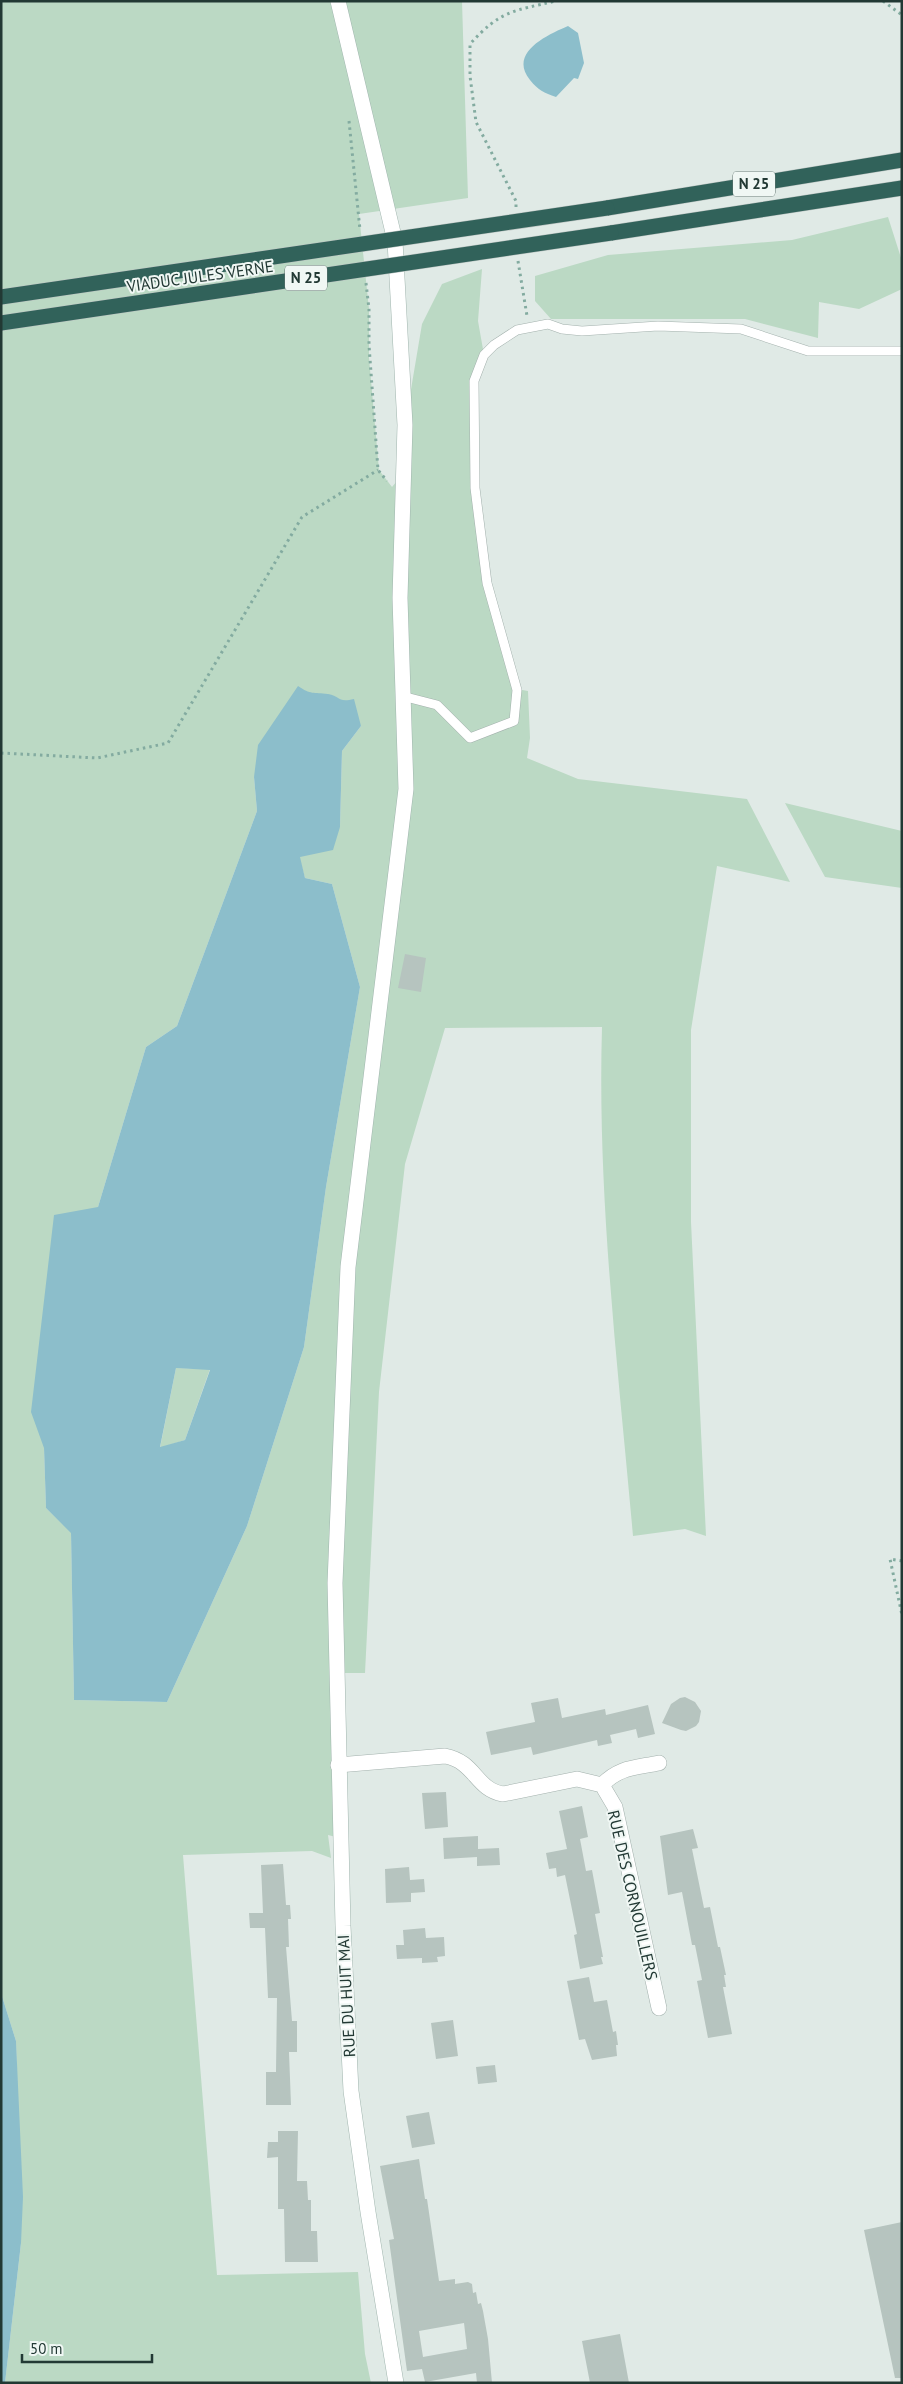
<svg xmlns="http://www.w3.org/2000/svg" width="903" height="2384" viewBox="0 0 903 2384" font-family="'PT Sans',sans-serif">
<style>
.green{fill:#bbd9c4;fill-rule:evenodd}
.water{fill:#8cbecb;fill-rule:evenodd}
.building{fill:#b6c4bf;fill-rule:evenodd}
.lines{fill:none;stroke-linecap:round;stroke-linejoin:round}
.lane-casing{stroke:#a3b1ad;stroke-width:10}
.street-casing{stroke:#a3b1ad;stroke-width:16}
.secondary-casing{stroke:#a0b5ae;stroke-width:16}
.highway-casing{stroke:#bdc4c2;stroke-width:16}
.path{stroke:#83aba0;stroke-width:3;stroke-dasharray:2.5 4;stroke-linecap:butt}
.lane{stroke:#fff;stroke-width:9}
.street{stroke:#fff;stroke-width:15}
.secondary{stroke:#fff;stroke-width:15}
.highway{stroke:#31625a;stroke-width:15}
.highway-bridge-casing{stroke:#bdc4c2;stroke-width:16;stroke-linecap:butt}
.highway-bridge{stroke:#31625a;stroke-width:15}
.labels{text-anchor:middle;stroke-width:4;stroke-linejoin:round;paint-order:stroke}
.shield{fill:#f0f7f4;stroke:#60726e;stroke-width:1}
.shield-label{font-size:15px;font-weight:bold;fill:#223934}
.street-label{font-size:16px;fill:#223934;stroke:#f0f7f4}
</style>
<rect width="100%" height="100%" fill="#e0eae6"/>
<path class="green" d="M1 1H462L468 198 359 214 369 309V358L379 470 392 487 402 475 405 425 422 324 442 284 482 269 478 321 484 355 474 381 475 444 487 583 517 689 528 691 530 738 527 758 578 779 747 799 790 882 717 866 691 1030V1222L706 1536 685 1529 633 1536C618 1367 597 1197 602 1027L445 1028 405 1164 379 1392 365 1673H333L340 1838 328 1835 331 1858 312 1851 183 1855 217 2275 358 2272 365 2354 371 2383H5L21 2243 16 2041 1 1993ZM310 694C342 694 343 702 361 726L342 751 340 827 299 857 305 878 332 884 360 987 326 1187 304 1347 247 1526 167 1702 74 1700 71 1532 46 1508 44 1448 98 1207 146 1047 177 1026 257 811 254 777Z
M888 217 902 261V289L859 309 819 302 818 338 745 319H551L535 301V276L608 255 792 240Z
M785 803 902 831V888L825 877Z
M176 1368 210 1369 185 1440 160 1448Z"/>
<path class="water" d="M568 26 578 33 584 63 578 79 574 78 556 97C544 93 538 90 530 80 508 53 547 35 568 26Z
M298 686C311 695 313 692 328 694 341 696 337 703 354 699L361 726 342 751 340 827 333 850 300 857 305 878 332 884 360 987 326 1187 304 1347 247 1526 167 1702 74 1700 71 1533 46 1508 44 1448 31 1412 54 1215 98 1207 146 1047 177 1026 257 811 254 777 258 745ZM176 1368 210 1370 185 1440 160 1447Z
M1 1993 16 2041 23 2197 21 2243 5 2383H1Z"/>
<path class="building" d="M405 954 426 958 421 992 398 988Z
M685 1697 695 1702 701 1711 699 1722 696 1726 686 1731 681 1730 662 1723 671 1704 680 1698Z
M558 1698 562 1718 605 1709 606 1715 648 1705 655 1734 638 1738 636 1729 610 1735 612 1743 598 1746 597 1740 533 1755 531 1747 491 1755 486 1732 535 1722 531 1703Z
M446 1792 448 1827 425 1829 422 1793Z
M582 1806 588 1837 580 1839 586 1871 592 1870 600 1913 595 1914 603 1957H601L603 1964 580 1969 574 1935 577 1934 565 1875 557 1877 556 1868 549 1869 546 1853 567 1849 559 1811Z
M693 1829 698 1848 692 1849 704 1908 710 1907 718 1947H720L726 1975H724L726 1987H723L732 2034 708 2038 697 1981 702 1980 695 1945H692L682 1892 668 1895 660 1836Z
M478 1836V1849L499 1848 500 1865 477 1866V1857L444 1859 443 1838Z
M283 1864 286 1905H290L291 1919H288L289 1947H286L292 2021H297V2052H289L291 2105H266V2072H276L277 1998H268L265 1928H250L249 1913H263L261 1865Z
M409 1867 410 1880 424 1879 425 1892 411 1893V1902L386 1903 385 1869Z
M425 1928 426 1938 444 1937 445 1956 437 1957 438 1962 422 1963V1958L397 1959 396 1945H404L403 1930Z
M589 1977 594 2002 607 2000 613 2032 616 2031 618 2045H616L617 2056 592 2060 585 2039 579 2040 567 1981Z
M453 2020 458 2056 436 2059 431 2023Z
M495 2065 497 2082 478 2084 476 2067Z
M429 2112 435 2144 412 2148 406 2116Z
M278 2131H298L297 2181H307L308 2200H311V2231H317L318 2262H285L284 2209H278V2157L267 2158 268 2142H278Z
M419 2159 425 2199H427L439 2281 455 2279V2284L468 2282 472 2284 473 2293 476 2292 478 2304 481 2303 483 2311 488 2339 492 2383H477L476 2373 425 2382 422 2369 407 2371 389 2240 394 2239 380 2166ZM464 2323 467 2349 423 2357 419 2331Z
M902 2222V2378H895L864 2230Z
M620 2334 629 2383H590L582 2341Z"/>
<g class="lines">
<g class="lane-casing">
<path id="lane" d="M402 696 437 705 470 738 514 721 517 690 487 583 475 488 474 381 484 355 494 345 517 330 548 324 562 329 582 331 658 326 741 329 808 351H902"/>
</g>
<g class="street-casing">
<path id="street" d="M338 1765 445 1756C476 1762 475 1789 503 1794L577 1779 602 1785 615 1807 659 2008
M602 1785C619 1767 635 1768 659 1763"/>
</g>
<g class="secondary-casing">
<path id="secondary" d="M338 1 395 241 405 425 400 598 406 789 348 1267 335 1583 343 1926 351 2091 368 2212 396 2383"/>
</g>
<g class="highway-casing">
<path id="highway" d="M607 208 902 160
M611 233 902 188"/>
</g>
<path class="path" d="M883 1 902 15
M349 121 360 230
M516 207V201L476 122 470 76V44C501 10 513 11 556 1
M518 261 527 316
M366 283 369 309V345L378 470 387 481
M1 753 97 758 168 743 302 517 378 470
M902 1561 890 1559 902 1615"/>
<use href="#lane" class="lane"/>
<use href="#street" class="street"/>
<use href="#secondary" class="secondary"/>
<use href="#highway" class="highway"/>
<g class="highway-bridge-casing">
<path id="highway-bridge" d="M1 297 607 208
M1 323 611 233"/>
</g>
<use href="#highway-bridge" class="highway-bridge"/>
</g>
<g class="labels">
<g class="shield">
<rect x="733" y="171.5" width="42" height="25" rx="4"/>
<rect x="285" y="265.5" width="42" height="25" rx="4"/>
</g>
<g class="shield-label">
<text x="754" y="189">N 25</text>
<text x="306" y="283">N 25</text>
</g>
<g class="street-label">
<text transform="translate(200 276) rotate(-8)" y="6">VIADUC JULES VERNE</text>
<text transform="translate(633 1895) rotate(77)" y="6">RUE DES CORNOUILLERS</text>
<text transform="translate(346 1996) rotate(-93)" y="6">RUE DU HUIT MAI</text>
</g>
</g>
<rect width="903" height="2384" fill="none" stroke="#223934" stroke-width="5"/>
<path d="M22 2354v8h130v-8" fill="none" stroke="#223934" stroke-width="2.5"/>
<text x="30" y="2354" font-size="15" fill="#223934" stroke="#f0f7f4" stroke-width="4" paint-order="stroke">50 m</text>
</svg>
